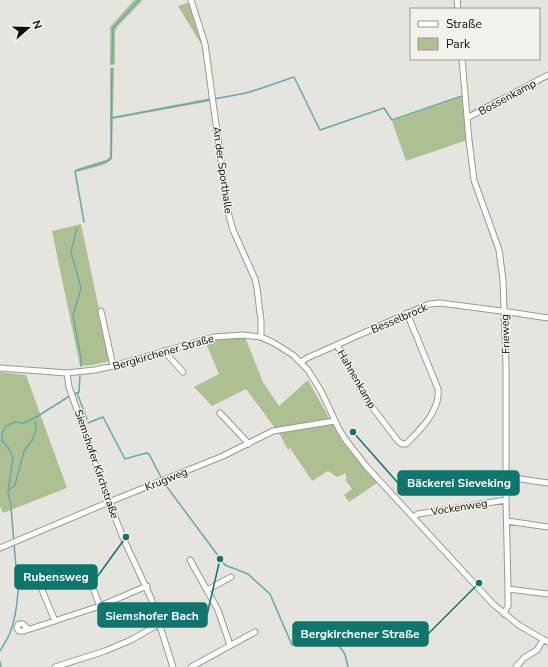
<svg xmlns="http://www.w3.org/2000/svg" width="548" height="667" viewBox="0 0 548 667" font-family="'Nunito Sans',sans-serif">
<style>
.green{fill:#adc092}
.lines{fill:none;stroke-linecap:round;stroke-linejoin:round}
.stream{stroke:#65a9aa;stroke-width:1.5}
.minor-casing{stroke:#999892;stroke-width:7}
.minor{stroke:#fff;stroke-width:5}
.labels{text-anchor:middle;stroke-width:3;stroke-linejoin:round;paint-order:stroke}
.street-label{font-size:11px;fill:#0e0d0b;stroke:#f3f1eb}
.leader{fill:none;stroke:#0f766e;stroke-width:1.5}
.callout-dot{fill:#0f766e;stroke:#f3f1eb;stroke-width:1.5}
.callout{fill:#0f766e;stroke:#0f766e;stroke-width:1.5}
.callout-label{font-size:12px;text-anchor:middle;font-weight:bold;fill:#fff}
</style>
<rect width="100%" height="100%" fill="#e6e4de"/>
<path class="green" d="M134 0H143L117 27 115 32V64L110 65V27Z
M190 2 203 44H201L178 6Z
M114 68 113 117 210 98 211 101 113 119 112 159C106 166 86 169 77 172L76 169 108 159 110 157V69Z
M462 97 467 140 406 161 392 121Z
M81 224 110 361 93 365 80 366 52 231Z
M245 337 263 382 279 406 308 380 333 425 344 444 377 483 349 502 344 495 352 489 346 481V473L337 477 328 471 312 481 290 448 288 450 280 435 246 389 212 406 194 387 219 374 205 341 216 339Z
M0 372 26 375 67 488 3 513 0 506Z"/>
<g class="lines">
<path class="stream" d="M112 64 113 28 139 0
M214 99 246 93 262 88 294 77 320 130 384 108 392 120 462 96
M491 102 498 98
M472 112 487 104
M111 118 209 100
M84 222 75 171 106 162 109 160 111 157 112 68
M77 228 71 252 81 288 73 316 81 358V366
M77 393 87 419
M88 423 103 417 125 459 146 453 149 454 164 483 225 565 248 574 270 594 292 645 296 646 328 631 345 654 348 667
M8 491 15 485 24 451 33 439 36 429 35 422
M11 505 8 492 13 457 8 447 2 441V434L6 426 15 422 24 423 38 416 68 397 79 392 80 376
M0 651C3 646 7 640 9 635 15 622 17 605 18 591L11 507
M0 662 1 667"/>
<g class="minor-casing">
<path id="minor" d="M191 0 205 44 228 212 233 230 255 279 257 288 261 321V337
M457 0 458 9
M462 59 469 140 474 180 499 250 503 280 506 366V500L508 589V606L504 614
M467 118 548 75
M101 311 113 366
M337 345 366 399 398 441 402 444H406C420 430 441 410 438 389L407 313
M164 351 183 372
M301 362 307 358 429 304 440 303 509 312 548 318
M0 368 67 373 95 370 113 366 214 337 243 335 261 337 274 343 293 355 308 370 321 391 339 429 345 439 366 466 493 604 520 626 548 642
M67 373 69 387 109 502 124 540 151 598 173 667
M220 413 249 444
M507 477 548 483
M413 517 418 514 506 500
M507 521 548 527
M0 548 109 502 223 456 273 431 335 421
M190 560 218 610 230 645
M87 573 100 606
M43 583 42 590 55 621
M508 589 548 594
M207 590 231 577
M28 629 23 624H19L18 625 17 628 19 631H24L100 606 147 586
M55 667 105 651 131 640 159 624
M191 667 255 632
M516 667 524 658 537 650 543 640"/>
</g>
<use href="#minor" class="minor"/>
</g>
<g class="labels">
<g class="street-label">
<text transform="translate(507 97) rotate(-28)" y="4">Bossenkamp</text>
<text transform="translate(223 170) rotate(82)" y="4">An der Sporthalle</text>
<text transform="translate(399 318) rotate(-23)" y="4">Besselbrock</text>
<text transform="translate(505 334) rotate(-92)" y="4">Frieweg</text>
<text transform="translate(163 352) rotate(-16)" y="4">Bergkirchener Straße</text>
<text transform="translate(357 379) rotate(60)" y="4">Hahnenkamp</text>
<text transform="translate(97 464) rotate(71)" y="4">Siemshofer Kirchstraße</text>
<text transform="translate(166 479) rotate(-22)" y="4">Krugweg</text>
<text transform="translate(459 507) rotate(-9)" y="4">Vockenweg</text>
</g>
</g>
<path class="leader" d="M353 432L398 483M126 537L97 577M220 559L207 615M479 583L428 634"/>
<g class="callout-dot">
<circle cx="353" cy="432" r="4"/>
<circle cx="126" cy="537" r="4"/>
<circle cx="220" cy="559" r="4"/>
<circle cx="479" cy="583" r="4"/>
</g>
<g class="callout">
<rect x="398" y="471" width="121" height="24" rx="4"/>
<rect x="15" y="565" width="82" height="24" rx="4"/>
<rect x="98" y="603" width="109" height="24" rx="4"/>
<rect x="293" y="622" width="135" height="24" rx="4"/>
</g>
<g class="callout-label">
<text x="459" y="487">Bäckerei Sieveking</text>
<text x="56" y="581">Rubensweg</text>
<text x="152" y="620">Siemshofer Bach</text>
<text x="360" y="638">Bergkirchener Straße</text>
</g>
<rect x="410" y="8" width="130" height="52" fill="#f3f1eb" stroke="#979691"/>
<rect x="418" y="21" width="20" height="6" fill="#ffffff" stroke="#979691"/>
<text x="446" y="28" font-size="12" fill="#0e0d0b">Straße</text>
<rect x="418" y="38" width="20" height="12" fill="#adc092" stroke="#979691"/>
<text x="446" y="48" font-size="12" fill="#0e0d0b">Park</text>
<g transform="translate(28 28) rotate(70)" stroke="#f3f1eb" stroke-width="3" paint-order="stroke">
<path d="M0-3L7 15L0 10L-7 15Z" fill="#0e0d0b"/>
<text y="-6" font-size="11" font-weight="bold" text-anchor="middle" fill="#0e0d0b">N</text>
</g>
</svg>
